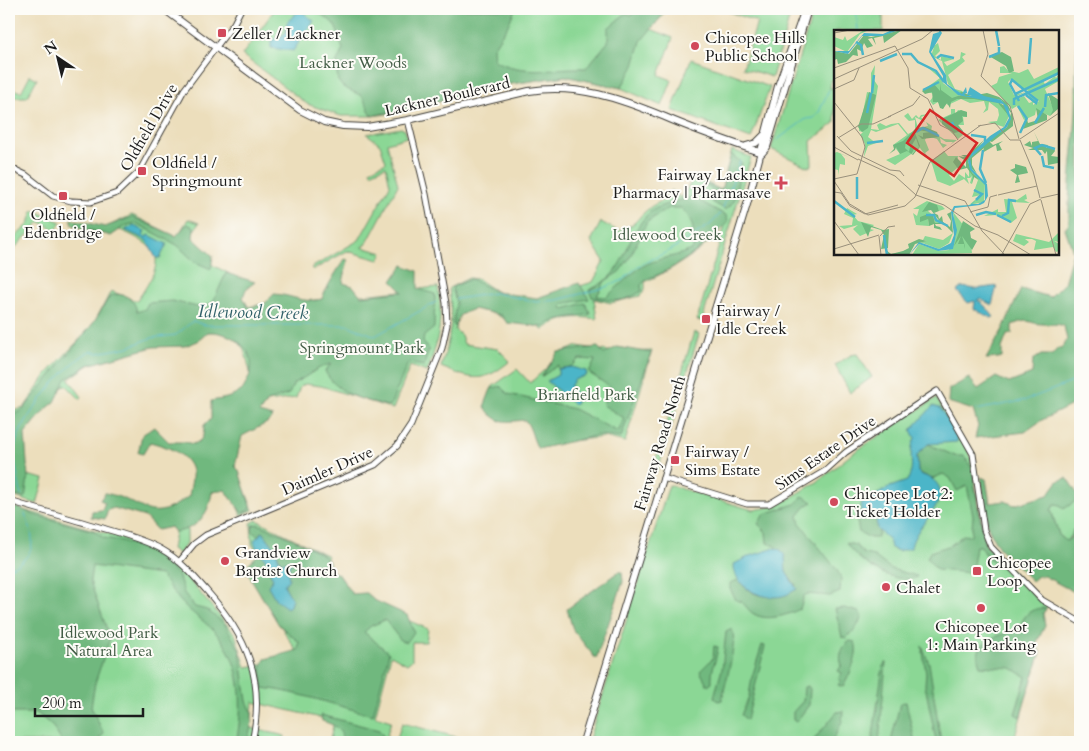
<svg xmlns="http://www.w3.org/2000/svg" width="1089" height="751" viewBox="0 0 1089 751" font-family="Cardo,serif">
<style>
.green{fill:#8bd795;stroke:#547a58}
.forest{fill:#70b87e;stroke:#466a4d;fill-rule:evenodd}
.water{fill:#4bb5c8;stroke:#346872}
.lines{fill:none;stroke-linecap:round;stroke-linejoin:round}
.stream{stroke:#4bb5c8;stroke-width:1}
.minor-casing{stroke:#3b3934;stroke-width:7}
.major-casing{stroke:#3b3934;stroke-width:8}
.minor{stroke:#fff;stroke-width:5}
.major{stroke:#fff;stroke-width:6}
.poi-dot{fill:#d1495b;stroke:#fdfcf7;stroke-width:2}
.labels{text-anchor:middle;stroke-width:4;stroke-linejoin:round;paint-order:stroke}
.poi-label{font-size:16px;fill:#1c1c1c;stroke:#fdfcf7;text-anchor:start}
.park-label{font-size:16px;fill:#435d46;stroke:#fdfcf7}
.street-label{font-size:16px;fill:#1c1c1c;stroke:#fdfcf7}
.water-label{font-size:18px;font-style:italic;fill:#316169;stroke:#fdfcf7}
.inset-river{fill:none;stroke:#4bb5c8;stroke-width:2.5}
.inset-road{fill:none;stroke:#99907c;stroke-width:1}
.view{fill:#d62828;fill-opacity:0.15;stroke:#d62828;stroke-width:2.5}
.inset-edge{fill:none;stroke:#1c1c1c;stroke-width:2.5}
</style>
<rect width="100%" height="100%" fill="#fdfcf7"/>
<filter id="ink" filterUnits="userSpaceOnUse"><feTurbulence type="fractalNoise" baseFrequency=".02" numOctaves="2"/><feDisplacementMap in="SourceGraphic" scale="10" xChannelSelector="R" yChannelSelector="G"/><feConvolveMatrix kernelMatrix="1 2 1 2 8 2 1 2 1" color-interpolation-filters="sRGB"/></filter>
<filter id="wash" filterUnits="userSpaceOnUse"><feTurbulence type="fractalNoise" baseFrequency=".0096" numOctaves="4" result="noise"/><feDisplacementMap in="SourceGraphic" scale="20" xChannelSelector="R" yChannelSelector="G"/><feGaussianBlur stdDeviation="1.12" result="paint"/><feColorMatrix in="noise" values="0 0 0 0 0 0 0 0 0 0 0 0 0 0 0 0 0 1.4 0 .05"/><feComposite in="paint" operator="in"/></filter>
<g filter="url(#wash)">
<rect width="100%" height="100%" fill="#ecdebc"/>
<path class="green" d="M275 9H668L651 29 673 38 659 75 672 80 662 106 621 88 565 76 511 84 394 113 372 116H341L307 104 242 55Z
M721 9H792L772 77 743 68 757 22Z
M814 9H883V31H835V78L831 81 830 89 835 86V123L811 141 812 165 808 167 771 149Z
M691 59 770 87 751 139 672 110Z
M30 75 37 79 27 97H9V87L21 92Z
M401 128 405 130 407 137 387 143 398 185 366 245 362 247 383 253 379 260 347 251 313 270 311 268 359 240 390 185 386 166 371 173 370 170 386 162 380 144 367 134Z
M732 150 751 157 702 321 697 320 725 225C705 250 675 268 645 282V289L640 296 611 303 594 299 597 319C577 316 560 317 543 330 531 320 529 325 514 322 487 316 490 296 457 316L455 330 461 335 464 344 498 349 510 361C483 384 472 380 441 367 451 335 453 321 449 288L469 278 477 279 497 292 535 300 593 282 604 261 591 241 601 222 618 231C639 223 633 222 647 210 658 200 661 206 671 190L681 198 695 176 704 178 703 181 721 190Z
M33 210 61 222 56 230 40 222 9 254V243L29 224Z
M132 215 177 237 188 219 199 223 193 232 191 244 214 266 230 274 248 307 438 287C443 320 439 341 427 372L410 366 393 409 321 386 305 384 300 387 296 398 268 402 240 436 234 462 253 510 241 515 228 486 187 504V543L179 554 172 549 178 515 193 490 196 447 231 399 243 392 252 380C244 350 248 345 220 329L101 360 89 365 69 379 82 397 80 399 66 385 59 390 24 433 27 475 44 479 37 504 9 495V412L24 408 46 375 93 325 111 291 137 301C163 262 167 250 120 230 103 238 90 232 73 225L71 219 104 228Z
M694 332 699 334 658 470 653 469Z
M578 346 614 352 652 351 625 442 604 437 538 445 534 440 528 420 517 418 499 421 489 408 492 387 517 369 530 383 565 351Z
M857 354 872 377 850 393 835 365 851 355Z
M936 398 970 454 986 545 1025 584 1035 597 1048 606C1023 641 1032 663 1025 701 1022 715 1017 729 1013 742H588L669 485 753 510 777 506 817 482 853 453Z
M1080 498V530L1079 528 1066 541 1059 535 1051 510 1055 504 1060 505Z
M9 506 120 537 145 547 177 566 235 634 246 667 301 658 261 595 265 564 252 544 251 523 257 520 328 556 318 576 323 583 428 629 426 642H412V660L407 664 391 655 375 716 391 721 385 742H333L330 740 334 721 253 702 251 728 285 736 284 742H9Z
M402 723 476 742H414L397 738Z"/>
<path class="forest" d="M312 9H515L508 25 493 48 494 60C523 76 554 67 586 68L608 42V28L626 13 631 15 640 9H668L641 41 634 66 621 88 565 76 511 84 372 116 362 96 343 87 338 81 336 64 343 49C339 42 339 33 335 26 331 19 319 14 312 9Z
M1080 28V416L1074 404 1042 420 1025 432 975 438 978 426 973 410 948 402 949 389 969 378 978 389 996 377 1009 383 1032 374 1033 360 1041 355H1052L1058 348H1061L1067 340 1064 326C1056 323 1051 325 1043 324 1028 324 1031 317 1012 325V334L1007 335 1002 348V358L986 359 1003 329 1021 289 1050 297 1064 283 1073 252 1065 228 1069 223C1068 184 1074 150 1076 112 1077 84 1074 55 1080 28Z
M731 154 742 163 734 201 726 210 712 202 715 193 702 182 721 191Z
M693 197 727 216 728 222C710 242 687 260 664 272 653 278 650 275 641 285L642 291C623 303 613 302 592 297L589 290C629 273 622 242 647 215 655 205 681 200 693 197ZM669 208H681C694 220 695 233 693 249 678 257 662 257 647 264 632 271 620 286 606 297L597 296 605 281 619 272 629 259 647 222Z
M132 217 176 236 187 224 194 227 193 238 213 256 211 269 195 262 177 245 136 223 125 226 111 236 75 226 77 220 105 227Z
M345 259 348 260 343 283 353 286 361 296 403 292 392 281 403 265 418 271V289L435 294 434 328 424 336 423 342 429 349 424 366 408 363 390 406C367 402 336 394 325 371L331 364C316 367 308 377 294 383L289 394 268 401 259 413 273 417 267 423 242 436 235 466 239 471 251 509 242 513 225 490 212 492C209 514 198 529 175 532L171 527 157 530 145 517 114 508 108 510 105 519 91 517 92 511 102 510 105 502 100 500 105 493C146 501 147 528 189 496 190 489 193 478 192 471 188 453 165 446 150 442L143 454 138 453 142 435 154 427 169 442H185L193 444C203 441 204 435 204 425L211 419V401C222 399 232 398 241 391 244 389 245 385 247 381 262 353 234 331 208 332L198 341 185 346 153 347 88 365 66 379 55 402 45 410 25 434 28 478 25 498 9 494 11 454 9 450V416L22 411 94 322 110 296C124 291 135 299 137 312L145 309 148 303 172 301 202 308 213 302 226 273 255 282 246 289 243 297 248 307 264 304 274 294C294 295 302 304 322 299 323 293 340 265 345 259Z
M471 279 496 292 537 298 579 283 589 299 562 304 563 309 585 303 591 314C574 318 558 315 544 327L507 323 501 315 473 309 460 315 455 326 453 325 456 303 452 287Z
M598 347 604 354 617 347 651 353 621 438 599 435 538 449C532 438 532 429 525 420 504 422 498 424 484 407L491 389 500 386 508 394 574 409 618 432 624 418 603 405 609 386 589 373 595 360 579 359 571 367 558 369V365L541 377 558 352Z
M928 444 955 456H964L972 468 984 543 1003 565V568L987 557 981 546H976L972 573 937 570 927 558 930 552 951 545 963 535 971 536 973 516 967 486 957 491 950 478 943 474 932 479 918 472 917 455Z
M981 477 986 479 990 503 1005 501 1014 505 1048 495 1058 481 1067 478 1078 495 1080 494V498L1064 509 1060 505 1055 504 1051 510 1059 535 1066 541 1071 538 1073 530 1079 528 1080 530V595L1044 576H1038L1032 581 999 548 991 534 987 524Z
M803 496 813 502 806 506 798 516 800 523 837 570 841 579 840 592 830 596 807 594 804 596 800 609C788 615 767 622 754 614 746 610 746 602 736 600L730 589V583L738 580C757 603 774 597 796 585 793 581 788 576 786 572 781 559 784 547 767 543L766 532 758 524 764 514 795 504Z
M9 508H20L34 515 94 531 104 538 123 541 150 552 165 562 179 577 184 593 195 607 207 610 225 624 240 651 247 701 252 712V723L247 742H236C244 706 243 663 216 633 208 624 197 617 187 608 177 599 169 586 161 575L92 566 90 581 110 638 95 683 91 707 104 734 95 742H62L53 727 37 713H9Z
M861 511 876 517 879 534 877 538H870L859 532 856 517Z
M258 524 298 541 320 553 329 561 330 569 340 576 352 594 366 593 374 600 407 615 414 632 407 642 401 641 385 620 371 626 364 632 389 653 373 715C336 706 300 692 263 688L261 667 265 659 298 650 299 642 279 625 247 572 248 564 261 552 269 565V572L292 599C280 583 286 576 280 560 275 550 270 541 263 532L257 536 252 530 253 525Z
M846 543 856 545 864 554 874 556 891 569 917 576 916 578C892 584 859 563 846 543Z
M618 572H622L623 582 596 659 573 630 567 609Z
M844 608 859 612 862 617 854 632 848 635 847 638 842 637 835 609Z
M1043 608 1046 609 1043 613 1045 626 1035 646 1041 652 1020 717 1015 714 1026 677 1012 668 980 666C970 641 999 635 1018 630 1024 617 1027 609 1043 608Z
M732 629C738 643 725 683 722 700L718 701 714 697 722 669 726 632Z
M850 641 855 642C860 655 849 676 843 687L838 685 841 681 839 678 842 673 838 671 842 665C838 657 842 646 850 641Z
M762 645 765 646 747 720 741 715 749 696 752 677Z
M714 646 718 647C716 662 711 668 712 683L708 686 700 671 713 658Z
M922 646 929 663 941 742 936 741 925 685 926 673Z
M886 662 879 742H872L883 666Z
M808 686 810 689 809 705 796 722 793 720V712L803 701 804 687Z
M906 702 915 742H891L900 703Z
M843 711 842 722 832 742H812L837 712Z
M321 715 379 730 384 737 383 742H342C343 728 334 725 322 721Z"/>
<path class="water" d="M300 10 314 21 293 51 271 48V41L286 33 287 22Z
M134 226 145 231 143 235 146 237 149 235 167 244 160 258H156L146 240 125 230Z
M997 286 992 305 980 299 977 300C984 303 988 310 994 317L991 318 974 309 975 301 968 303 957 291 962 287 975 289Z
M571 367 586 371 587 375 574 380 570 387 578 395 575 405 547 381 558 375V369Z
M933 406 940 408 958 436 957 442 928 444 917 455 918 472C922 476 928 476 932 479 958 498 914 524 911 548L898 551 891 548 888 539 877 529 876 517 861 511 860 504 890 487 907 481C917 466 906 456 915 438L911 430Z
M263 532 275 548 280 562 291 561 288 572 289 579 284 585 292 599 290 606 287 608 276 600 268 586 273 578C269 573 270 568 267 562 262 553 255 550 254 540Z
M775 548 781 550 785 556 786 572 797 589C793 591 788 595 783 596 762 601 733 587 734 564L750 556Z"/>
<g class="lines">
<path class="stream" d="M856 9 858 31
M777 140 806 119 814 118 819 112 829 90
M723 208 740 161
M456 299 495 293 536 302 557 300 603 288 623 280 638 266 671 250 711 224 720 214
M976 410 1026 400 1080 379
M21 496C20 483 12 458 15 446 21 418 65 365 90 351L98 353 128 347 151 338 176 335 193 321 205 325H348C356 330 365 331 375 336L436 302
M9 568C38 557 35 538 25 514"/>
</g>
</g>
<g filter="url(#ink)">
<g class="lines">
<g class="minor-casing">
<path id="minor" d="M9 167 26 175 53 196 71 201 91 202 117 193 139 172 184 90 234 23 241 9
M663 478 747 504H769L825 471 846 452 937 391 973 454 984 530 991 547 1042 600 1080 622
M9 501C38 509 67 518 96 526 118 533 141 538 161 549 179 559 192 574 206 590 247 636 266 680 252 742
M179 562 194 544 206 535 375 465 397 446 411 425 442 348 447 325 446 303 426 194 408 120"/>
</g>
<g class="major-casing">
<path id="major" d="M164 9 300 110 324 122 343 126 367 127 408 120 529 91C577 83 621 99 665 117 697 131 730 142 762 153
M746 146 756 143 764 135
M762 153 767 147 808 9
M583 742 748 201 778 86 805 9"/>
</g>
<use href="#minor" class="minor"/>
<use href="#major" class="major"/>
</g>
</g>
<g class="poi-dot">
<rect x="217" y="28" width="10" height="10" rx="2.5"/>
<circle cx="695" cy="46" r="5"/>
<rect x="137" y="166" width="10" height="10" rx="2.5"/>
<path d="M778.5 175.5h5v5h5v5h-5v5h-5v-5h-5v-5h5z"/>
<rect x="58" y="191" width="10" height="10" rx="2.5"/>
<rect x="701" y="314" width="10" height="10" rx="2.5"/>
<rect x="670" y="455" width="10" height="10" rx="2.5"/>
<circle cx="834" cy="502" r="5"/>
<circle cx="225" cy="561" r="5"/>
<rect x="972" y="566" width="10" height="10" rx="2.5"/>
<circle cx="886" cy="587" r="5"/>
<circle cx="981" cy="608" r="5"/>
</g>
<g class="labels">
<g class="poi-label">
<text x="232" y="39">Zeller / Lackner</text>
<text x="705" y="43">Chicopee Hills<tspan x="705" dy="18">Public School</tspan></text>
<text x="152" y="168">Oldfield /<tspan x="152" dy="18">Springmount</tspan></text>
<text x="771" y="180" text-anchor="end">Fairway Lackner<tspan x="771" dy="18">Pharmacy | Pharmasave</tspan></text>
<text x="63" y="220" text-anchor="middle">Oldfield /<tspan x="63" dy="18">Edenbridge</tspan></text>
<text x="716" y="316">Fairway /<tspan x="716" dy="18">Idle Creek</tspan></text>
<text x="685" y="457">Fairway /<tspan x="685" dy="18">Sims Estate</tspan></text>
<text x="844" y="499">Chicopee Lot 2:<tspan x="844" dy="18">Ticket Holder</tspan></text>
<text x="235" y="558">Grandview<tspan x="235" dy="18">Baptist Church</tspan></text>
<text x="987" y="568">Chicopee<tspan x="987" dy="18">Loop</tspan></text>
<text x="896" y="593">Chalet</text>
<text x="981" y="632" text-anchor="middle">Chicopee Lot<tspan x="981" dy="18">1: Main Parking</tspan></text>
</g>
<g class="park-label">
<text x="353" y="68">Lackner Woods</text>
<text x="667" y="240">Idlewood Creek</text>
<text x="362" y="353">Springmount Park</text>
<text x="586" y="400">Briarfield Park</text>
<text x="109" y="638">Idlewood Park<tspan x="109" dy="18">Natural Area</tspan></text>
</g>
<g class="street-label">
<text transform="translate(447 96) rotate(-13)" y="6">Lackner Boulevard</text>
<text transform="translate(148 127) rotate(-60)" y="6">Oldfield Drive</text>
<text transform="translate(659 443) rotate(-73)" y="6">Fairway Road North</text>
<text transform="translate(825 452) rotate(-35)" y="6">Sims Estate Drive</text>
<text transform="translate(327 470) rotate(-24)" y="6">Daimler Drive</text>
</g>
<g class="water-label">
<text transform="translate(253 312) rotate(1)" y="6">Idlewood Creek</text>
</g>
</g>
<g transform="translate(834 30)">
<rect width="225" height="225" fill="#ecdebc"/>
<path d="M30 0H35L26 4 13 22 0 16V7L9 10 11 6 13 11ZM104 13 106 21 101 26 107 30V26L120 29 110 32 113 36 126 29 127 22 132 24 128 27 131 31 114 45 121 59 128 61 132 65 124 62 114 54 108 31 97 26 100 17 97 21V18ZM41 35 40 50 44 56 37 99 45 100 43 95 46 93 52 96 57 94 65 93 74 104 82 100 81 98V90L75 91 70 86 74 83 78 89 82 85 85 88 87 85 95 84 87 87 91 92 81 87 84 98 94 96 92 92 98 96 97 101 110 109 123 110 116 115 119 112H112L106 108 107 113 113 115 109 118 103 109 93 106 91 110 95 120 91 123 97 131 110 121 114 126H124L123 138 115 145 120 151 125 144 131 148V142L135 147V138L151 154 150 172 135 175 147 165 138 167 144 150 140 147 138 154 136 153 138 146 136 148H133L135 154 130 149 116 156 103 151 98 134 86 118 61 135 52 130 66 124 59 115 73 105 64 94 42 102 37 100 34 107 42 113 34 116 30 127 31 114 26 105 29 102 25 101V95L22 97 27 92 33 62 37 63V43ZM170 36 176 43V41L185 43 194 39 200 49 225 37V43L190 59 177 49 174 52 180 65 192 62 183 66V69L190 66 195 73 198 72 194 64 203 71 199 73V75L205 71 192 59 209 51 211 54 221 46 222 48 225 44V51L211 59 220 80 216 86 202 80 201 85 190 90 183 76 178 79 157 56 163 53 165 47 178 43H166V37ZM93 37 102 42 104 43 109 53 129 68H140L164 73 171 78 175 86 170 97 154 92 163 91 165 85 164 79 155 72 154 80 149 83 152 78 150 71 136 73 127 69 114 75 111 73 109 79 104 72 99 75 96 71 101 64 88 61 106 48ZM117 79H121V85L124 80 133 82V87H129L130 95H124L130 104 124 109 104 90 117 84ZM3 122 15 127 7 124 11 129V135L6 134 4 145V140L0 139V123ZM192 164 193 169 190 170 196 173 178 172 183 188 177 193 162 185 150 186 164 179V182H172L170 169 183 170ZM93 171 108 176 111 179 105 181 102 175 93 180 107 193H101L99 185 94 184 86 190 94 188 95 196 82 195 79 183 83 186 85 179H79ZM13 178 23 184 19 185 24 191 40 195 36 199 40 200 26 206 19 199 24 195 10 199 5 196 18 195 19 188 10 184ZM119 182 130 196 122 212 126 206H131L129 201 132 194 134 195 138 223 78 225 85 214 105 221 115 220 114 217 119 214 122 205ZM225 202V212L220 211 225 214V221L222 222 219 217 200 220 202 211 198 209H191L195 212 190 216 179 211 182 204 215 212ZM119 203 115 213 105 219 86 212 93 211 89 210 91 206 109 210Z" fill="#8bd795"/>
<path d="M68 0 50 13 49 6 40 8 42 15 38 8 34 9 39 16 33 18 30 13 27 21 23 19 24 26 19 25 12 32 4 34 3 29 0 30V21L15 24 30 5 37 7ZM168 22 177 27 180 41 175 43 172 36 155 26ZM106 53 107 60 118 68 127 65 164 72 171 76 175 86 164 73 140 69H123L117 72 116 78 113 73 109 79 106 78 104 72H99L98 62 91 64 88 61 100 54 106 61ZM35 62 42 65 34 98 28 102 24 97ZM128 62 137 66 153 63 165 67 173 73 179 85V96L158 112 155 111 159 115 169 111 165 114 168 120 163 121 162 115 148 123 150 118 138 128V135L143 144 136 137V128L155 110 173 97 177 83 167 70 132 66 124 63ZM214 63 225 70V78L216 86 219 80ZM202 78 213 85V90L189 99 193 89 194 93 204 90ZM127 80 133 82V87L128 86 129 91 124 95 129 101 120 103 108 94V89ZM91 97 103 102 105 107 88 109 84 105 89 107V103L96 102 84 100 81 103 86 116 79 125 73 121 66 124 62 117 61 120 55 124 60 119 59 115 69 111 82 98ZM82 108 85 117 77 125 80 119 76 117 75 122 71 118 72 111 78 115ZM200 102 206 114 214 115 212 118 219 117 221 121 217 126 225 127 224 133 214 135 213 121 211 124 208 120H194L199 118 190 115 196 111 198 116V112L204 111ZM150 110 134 131 138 143 146 150 140 147 138 153 139 146 133 138 125 140 119 132 122 127 132 137V131L124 126 131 127 127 125H133ZM181 134 192 137 194 143 184 145 186 152 181 153 183 145 176 140 181 138ZM95 172 103 175 105 181 100 183 104 185 105 189 108 186 109 192 116 197 117 191 113 184 117 182 119 203 110 194H101L102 196 106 197 108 200 100 198V194L95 196 94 189 86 192V187L94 184 99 185 101 193H107L97 180 88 182ZM129 191 141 199 136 202 137 208 143 211 138 220 128 206 131 216V219L130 214H124L127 206 120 216ZM27 192 49 200 55 199 54 218 47 219 50 205 47 200 37 197 34 207ZM85 209 93 211 81 214 75 225H54L52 220 57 224 69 221 75 218 74 214Z" fill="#70b87e" fill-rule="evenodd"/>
<path d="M58 0H65L48 6H28L14 24 0 21H15L30 3 49 4ZM106 0 108 3 97 22 112 45 113 54 128 64 132 57 133 63 130 64 132 66H138L133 65 136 57 150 66 167 70 174 77 177 89 173 97 136 128 138 139 153 154 154 166 150 173 146 175 121 178 119 184 123 200 119 219 104 221 85 214 75 225 85 212 105 219 117 213 120 205 117 182 120 176 136 175 142 170 138 174H144L151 170V155L136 140 134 131 138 123 156 106 170 97 175 88 169 74 124 65 109 52V46L95 22 99 4 105 2 101 9Z" fill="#4bb5c8"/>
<path class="inset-river" d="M162 0 165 16M22 12 27 15 29 25M68 24H77L84 32 102 41 110 52M155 27 165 23V17M103 28 107 25 120 28M46 31 63 24M195 34 197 8M177 49 204 71M178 50 176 54 185 71M89 60 105 52M38 63 40 45M181 64 225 43M192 65 202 73 203 70M180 75V69L225 49M184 76 193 89M211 77 212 65 225 63M33 83 37 63M118 92 120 97 129 103M201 93 210 78M82 102 89 98 105 106M186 103 193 88M137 105 151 107V112M33 113 49 111M149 120 146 139 152 153M207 125 201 118 208 115 221 119M208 126 210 136 220 138M140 160 148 164 142 170M23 169V147M0 171 21 187M92 185H100L102 190 114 196M142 185 152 182 162 184M163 185 177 192M168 186 174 183 175 170 182 171M50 205 53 225"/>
<path class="inset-road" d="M149 0 154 24 147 46 176 76 185 109M0 3 16 0M0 38 61 16 74 38 76 58 94 69 106 95 118 101 124 110M0 49 88 9 99 0M0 59 20 50 25 38M0 72 28 107 31 117 23 144 0 149M54 87 79 75 86 66M144 96 161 93 176 110H186M3 106 17 121 56 140 66 141 70 146M4 108 27 94H39L57 86M186 109 225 83M186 110 199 141 206 168M0 117 24 130M24 129 61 146 82 165 110 175 141 196 164 205 197 225M0 151 15 173M84 155 131 171 148 201 171 225M0 162 7 163 16 176 31 184 64 175M164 165 203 156M207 168 225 164M207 170 222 225M14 173 34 185 71 176 81 167 96 132 147 95M136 182 154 177 156 167 163 165M0 191 25 225M45 206 47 225M46 206 54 197 61 196M0 219 45 205M168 224 196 174 207 169"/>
<path class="view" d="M96 80 143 113 120 146 73 113Z"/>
<rect width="225" height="225" class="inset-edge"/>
</g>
<rect width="1089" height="751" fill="none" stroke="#fdfcf7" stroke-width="30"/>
<g transform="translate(58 58) rotate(325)" stroke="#fdfcf7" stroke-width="4" paint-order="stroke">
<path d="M0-4L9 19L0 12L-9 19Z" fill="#1c1c1c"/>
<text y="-8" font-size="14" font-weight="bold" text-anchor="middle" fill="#1c1c1c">N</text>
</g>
<path d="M35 708v8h108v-8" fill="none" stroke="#1c1c1c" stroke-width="2.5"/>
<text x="42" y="708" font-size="15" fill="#1c1c1c" stroke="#fdfcf7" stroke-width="4" paint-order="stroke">200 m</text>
</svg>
